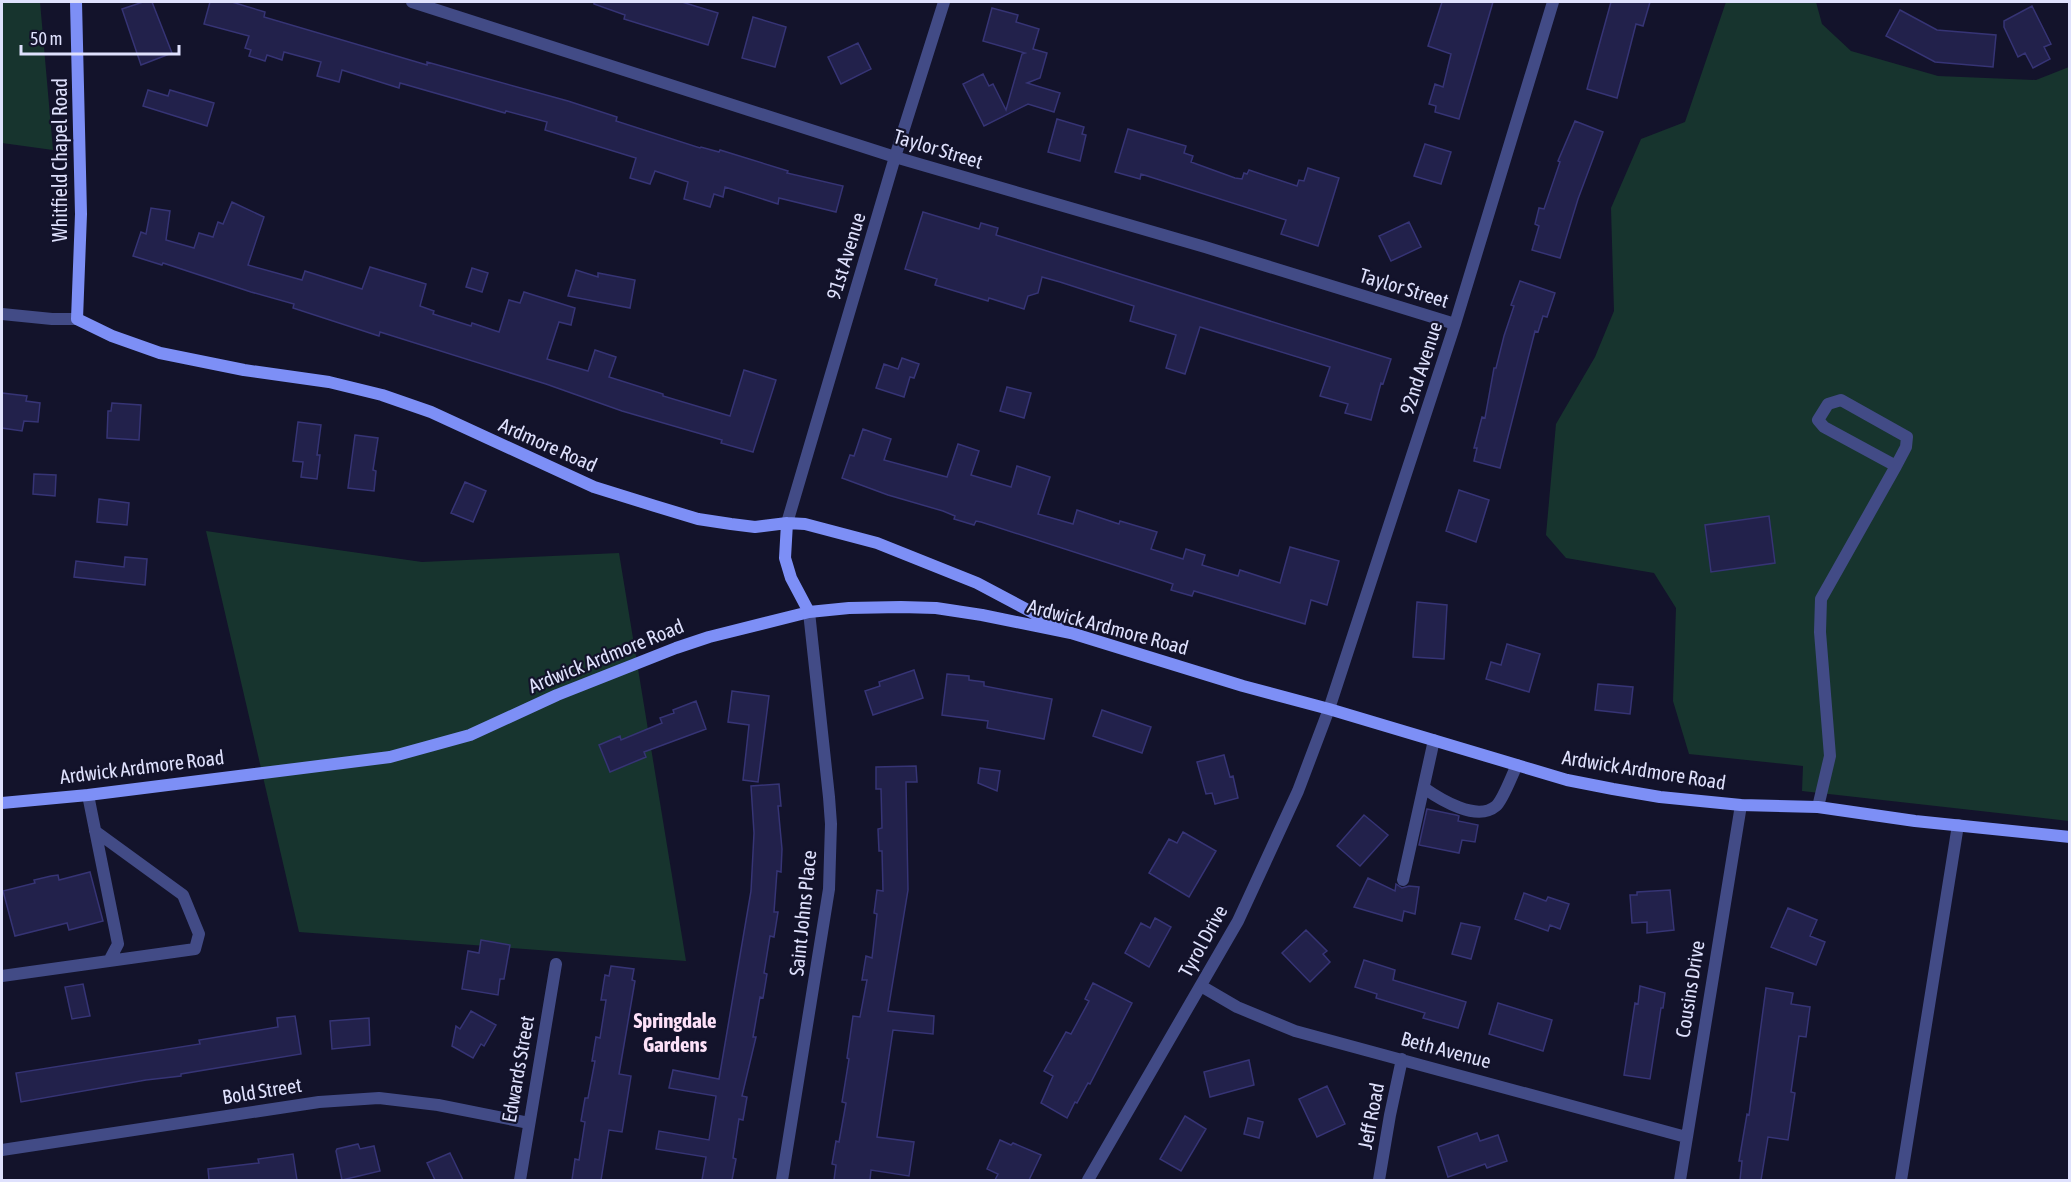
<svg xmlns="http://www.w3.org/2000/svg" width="2071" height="1182" viewBox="0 0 2071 1182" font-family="'Asap Condensed',sans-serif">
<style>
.green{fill:#17342e}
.building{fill:#22214b;stroke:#363475;stroke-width:1.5}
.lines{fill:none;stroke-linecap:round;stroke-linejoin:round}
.lane{stroke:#424b86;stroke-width:12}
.street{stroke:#424b86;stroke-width:12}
.secondary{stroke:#7d8ff6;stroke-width:12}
.labels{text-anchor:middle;stroke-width:4.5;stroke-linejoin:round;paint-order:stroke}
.street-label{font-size:20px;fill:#dfe1fd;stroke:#13132b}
.neighbourhood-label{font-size:21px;font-weight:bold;fill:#fde1f8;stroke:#13132b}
</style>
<rect width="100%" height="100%" fill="#13132b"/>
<path class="green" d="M2 2H40L53 150 2 143Z
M1726 2H1816L1822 24 1851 51 1938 76 2036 80 2069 67V821L1802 791 1803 766 1689 754 1673 701 1676 608 1654 573 1566 558 1546 535 1556 424 1595 357 1614 311 1611 208 1641 139 1685 122Z
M206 531 422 562 619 553 686 961 299 932Z"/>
<path class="building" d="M143 2H152L172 53 141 65 122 9Z
M210 2H232L265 12 264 17 427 65V62L568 101 617 117 616 121 700 148 701 147 719 152 720 150 788 171 787 173 843 186 836 212 779 198 778 204 725 187 723 197 714 194 710 207 684 199 688 182 655 171 650 184 630 178 636 158 545 130 547 122 506 111 505 113 400 83 399 88 342 70 339 82 317 76 321 62 284 52 282 60 267 55 265 61 249 56 251 50 245 48 249 36 204 24Z
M594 2H682L718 13 708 45 624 19 625 15 594 4Z
M1442 2H1493L1459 119 1435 112 1436 106 1429 104 1435 84 1443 87 1451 54 1428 46Z
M1611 2H1650L1643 26 1636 24 1617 98 1587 89Z
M2032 6 2051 44 2044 47 2050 59 2033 68 2025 53 2018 57 2004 27V21Z
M992 8 1018 15 1016 22 1039 29 1033 49 1047 53 1040 78 1027 83 1060 93 1054 112 1028 104 984 126 963 84 983 74 989 86 993 84 1006 110 1022 54 1025 53 983 41Z
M1900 10 1937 30 1996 35 1993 67 1935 62 1886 36Z
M753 17 786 27 775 67 742 58Z
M858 43 871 69 841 84 828 57Z
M148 90 168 96 170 90 214 103 207 126 143 106Z
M1057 119 1084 127 1082 134 1086 135 1080 161 1048 152Z
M1575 121 1603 132 1578 199 1560 258 1532 250 1539 226 1535 224 1539 208 1544 209 1560 162 1558 161Z
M1128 129 1186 146 1184 153 1193 156 1191 162 1235 178 1242 179 1244 173 1247 174 1249 170 1297 186 1299 180 1304 181 1308 168 1339 178 1318 246 1281 234 1286 220 1141 174 1140 179 1115 172Z
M1425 144 1451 152 1441 184 1414 176Z
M232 202 264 217 248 265 302 280 305 271 362 289 370 267 426 284 420 306 434 311 433 314 471 326 472 323 499 332 509 300 520 303 524 292 575 308 571 325 559 322 547 359 588 371 595 350 616 357 609 377 663 394V396L730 416 744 370 776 380 753 452 721 443 722 440 622 411 546 384 380 332 379 336 293 308 294 304 251 292 163 263 162 265 133 256 141 232 146 234 151 208 170 211 166 240 194 248 199 233 213 237 218 222 223 224Z
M923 212 979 229 981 223 998 228 996 235 1391 359 1383 384 1381 383 1371 420 1345 413 1348 404 1320 396 1330 367 1200 327 1185 374 1166 368 1176 335 1130 321 1134 306 1060 282 1042 277 1038 293 1028 296 1024 309 989 298 988 301 935 285 937 279 905 269Z
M1409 222 1421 247 1391 261 1379 236Z
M472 268 488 273 482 292 466 287Z
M576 270 598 277V273L635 280 630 308 568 296Z
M1520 281 1555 293 1547 317 1543 316 1538 332 1535 331 1500 468 1474 461 1477 448H1474L1482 417 1485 418 1494 368H1496L1504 336 1514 306 1511 305Z
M902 358 919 364 914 378 910 377 904 397 876 388 884 364 898 369Z
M1007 387 1031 393 1024 418 1000 411Z
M2 393 27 396 26 401 40 403 38 422 24 421 22 431 2 428Z
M112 403 141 405 139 440 107 438 108 411H111Z
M298 422 321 425 317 455H320L317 479 301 477 303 462 293 461Z
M863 429 891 439 884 460 947 477 958 444 979 451 971 475 1011 487 1017 466 1050 477 1038 514 1073 524 1077 510 1119 524 1120 521 1157 532 1151 549 1183 559 1186 549 1205 555 1202 565 1238 576 1240 570 1280 583 1290 547 1339 561 1327 605 1311 600 1305 624 1194 591 1192 596 1171 590 1173 584 1161 580 981 522 976 521 974 525 954 519 955 516 943 511 888 495 842 478 850 455 854 456Z
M355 435 378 438 373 470 376 471 374 491 348 488Z
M34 474 56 475 55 496 33 494Z
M465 482 486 491 473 522 451 513Z
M1459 490 1489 500 1476 542 1446 531Z
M99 499 129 503 127 525 97 522Z
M1769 516 1775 563 1711 572 1705 525Z
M125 557 147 559 145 585 74 577 76 561 124 567Z
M1417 602 1447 605 1444 659 1413 657Z
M1507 644 1540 654 1529 692 1486 679 1491 662 1501 665Z
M914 670 923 698 873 715 865 691 880 686 879 682Z
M947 674 969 676V680L984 682V686L1052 699 1044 739 987 728 988 721 942 715Z
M1598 684 1633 687 1630 714 1595 710Z
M732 691 769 696 758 782 743 780 749 725 728 722Z
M696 701 706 729 644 752 646 757 610 772 599 745 620 736 621 740 662 723 660 718 674 713 673 710Z
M1102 710 1151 727 1142 753 1093 736Z
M1224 755 1230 777 1233 776 1238 798 1215 804 1212 793 1206 794 1197 762Z
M916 766 917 782H906L908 890 888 1011 934 1016 933 1034 893 1030 877 1137 914 1142 909 1176 871 1170 870 1180H834L836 1165 832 1164 836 1141 839 1142 846 1103 842 1102 849 1059 847 1058 853 1016 860 1017 867 980H862L866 956 872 958 877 914 874 913 877 890 883 891 882 851H879L878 829 882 828 881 789H876V767Z
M980 768 1000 771 997 791 978 783Z
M779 784 781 806H778L782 849 781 872 777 871 774 912H778L774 937 770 936 764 973 767 974 763 998 760 997 753 1037H756L742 1096 747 1097 743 1120 739 1119 733 1158 736 1159 732 1180H702L706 1157 656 1149 659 1131 709 1140 716 1096 669 1088 673 1070 719 1079 751 891 754 833 751 786Z
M1427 809 1456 815 1459 816 1458 821 1478 825 1475 842 1462 840 1459 853 1419 845Z
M1364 815 1388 835 1360 866 1337 846Z
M1183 832 1216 851 1189 897 1149 873 1169 839 1177 843Z
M90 872 103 921 69 930 67 923 15 936 3 891 35 883 34 880 51 876 58 875 59 880Z
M1368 878 1395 891 1396 884 1402 888 1409 886 1419 887 1415 914 1404 911 1402 921 1354 907Z
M1670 890 1674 930 1647 933V922L1632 923 1630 895H1637V892Z
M1524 893 1546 901 1548 897 1569 904 1560 929 1550 925 1548 931 1515 919Z
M1788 908 1817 920 1810 936 1825 942 1816 965 1771 947Z
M1155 918 1171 927 1149 967 1125 953 1141 923 1150 928Z
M1461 923 1480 927 1471 959 1452 954Z
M1306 930 1327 951 1323 954 1330 962 1310 982 1282 953Z
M481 940 510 945 504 979H500L498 995 462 989 468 951 479 953Z
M1364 960 1395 970 1393 980 1466 1002 1458 1028 1423 1018 1425 1013 1376 998 1377 994 1355 987Z
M611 966 634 969 632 980 635 981 619 1074 631 1076 622 1132 609 1130 601 1180H572L575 1159 579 1160 585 1122 581 1121 585 1098H588L595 1061H592L596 1037 600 1038 606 1000H601L605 975 609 976Z
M1093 983 1132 1003 1090 1084 1088 1083 1077 1103 1075 1102 1067 1118 1041 1103 1053 1076 1044 1071 1066 1032 1071 1034 1089 1001 1085 999Z
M83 984 90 1016 72 1019 65 987Z
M1640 986 1665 993 1663 1008H1661L1650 1079 1624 1075 1635 1003 1638 1004Z
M1766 988 1793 993 1791 1004 1810 1007 1806 1037 1799 1036 1791 1092 1795 1093 1788 1140 1768 1137 1761 1180H1740L1742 1161H1739L1747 1114 1749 1115Z
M1498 1003 1552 1020 1543 1051 1489 1034Z
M471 1011 496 1025 484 1046 481 1044 473 1058 452 1046 456 1026 460 1029Z
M295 1016 301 1054 181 1074V1076L146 1080 21 1102 16 1073 200 1044 199 1040 278 1027 277 1018Z
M369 1018 370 1045 332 1049 330 1021Z
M1249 1060 1254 1085 1210 1097 1204 1072Z
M1327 1086 1345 1124 1317 1137 1299 1099Z
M1185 1116 1206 1129 1181 1171 1160 1159Z
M1248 1118 1263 1122 1259 1138 1244 1134Z
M1477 1133 1480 1141 1498 1135 1507 1161 1487 1168 1485 1164 1448 1177 1438 1147Z
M1000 1140 1011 1145 1013 1143 1041 1155 1029 1180H995L998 1174 987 1169Z
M358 1144 360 1149 374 1146 380 1171 342 1180 336 1151 337 1149Z
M450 1153 463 1180H435L427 1163Z
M293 1154 297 1180H209L208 1169 259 1163 258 1159Z"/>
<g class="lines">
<path class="lane" d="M1818 807 1830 756 1820 632 1821 599 1896 466 1906 447 1907 437 1841 400 1828 404 1818 420 1824 427 1896 466
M95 831 183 895 199 934 195 949 109 961
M2 976 109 961 118 944 88 795"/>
<path class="street" d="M412 2 895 157 1205 247 1455 324
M2 314 52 319H77
M787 523 895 157 944 2
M1424 788C1441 800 1477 822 1496 806 1503 800 1512 775 1517 765
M1403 880 1434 740
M1201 986 1237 1007 1295 1031 1686 1137
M2 1150 319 1102 379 1098 438 1105 529 1123
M520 1180 556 964
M782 1180 829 889 831 824 829 797 809 612
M1088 1180 1238 921 1298 791 1329 709 1455 324 1553 2
M1379 1180 1390 1115 1402 1059
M1680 1180 1741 805
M1901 1180 1958 825"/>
<path class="secondary" d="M76 2 81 214 77 319 112 336 160 353 244 370 329 382 382 395 431 412 594 487 655 506 698 519 731 524 755 527 787 523 805 524 877 543 977 583 1058 626
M787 523 785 558 791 578 809 612
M2 803 88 795 390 757 470 735 557 695 676 648 709 637 809 612 849 608 901 607 936 608 982 615 1071 633 1243 686 1329 709 1567 780 1613 789 1660 797 1741 805 1818 807 1915 821 2070 837"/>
</g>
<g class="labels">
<g class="street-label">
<text transform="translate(938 149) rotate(17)" y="7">Taylor Street</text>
<text transform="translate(60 160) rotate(-90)" y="7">Whitfield Chapel Road</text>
<text transform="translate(846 256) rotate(-73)" y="7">91st Avenue</text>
<text transform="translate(1404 288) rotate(17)" y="7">Taylor Street</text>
<text transform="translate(1421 368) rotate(-72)" y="7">92nd Avenue</text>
<text transform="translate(548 445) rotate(24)" y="7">Ardmore Road</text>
<text transform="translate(1108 627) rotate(15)" y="7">Ardwick Ardmore Road</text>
<text transform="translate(606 656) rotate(-22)" y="7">Ardwick Ardmore Road</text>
<text transform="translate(142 767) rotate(-7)" y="7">Ardwick Ardmore Road</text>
<text transform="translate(1644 770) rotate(9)" y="7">Ardwick Ardmore Road</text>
<text transform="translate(803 913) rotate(-84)" y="7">Saint Johns Place</text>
<text transform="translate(1203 941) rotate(-61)" y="7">Tyrol Drive</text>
<text transform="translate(1690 989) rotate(-81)" y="7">Cousins Drive</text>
<text transform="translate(1446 1050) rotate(15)" y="7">Beth Avenue</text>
<text transform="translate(518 1069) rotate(-80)" y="7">Edwards Street</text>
<text transform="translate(262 1091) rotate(-9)" y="7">Bold Street</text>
<text transform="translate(1371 1116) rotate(-79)" y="7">Jeff Road</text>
</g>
<g class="neighbourhood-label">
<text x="675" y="1028">Springdale<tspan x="675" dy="24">Gardens</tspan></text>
</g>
</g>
<rect width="2071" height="1182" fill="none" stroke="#dfe1fd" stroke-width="6"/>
<path d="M21 45v9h158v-9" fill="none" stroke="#dfe1fd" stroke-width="3"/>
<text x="30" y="45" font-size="18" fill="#dfe1fd" stroke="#13132b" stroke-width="4.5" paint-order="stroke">50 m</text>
</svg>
